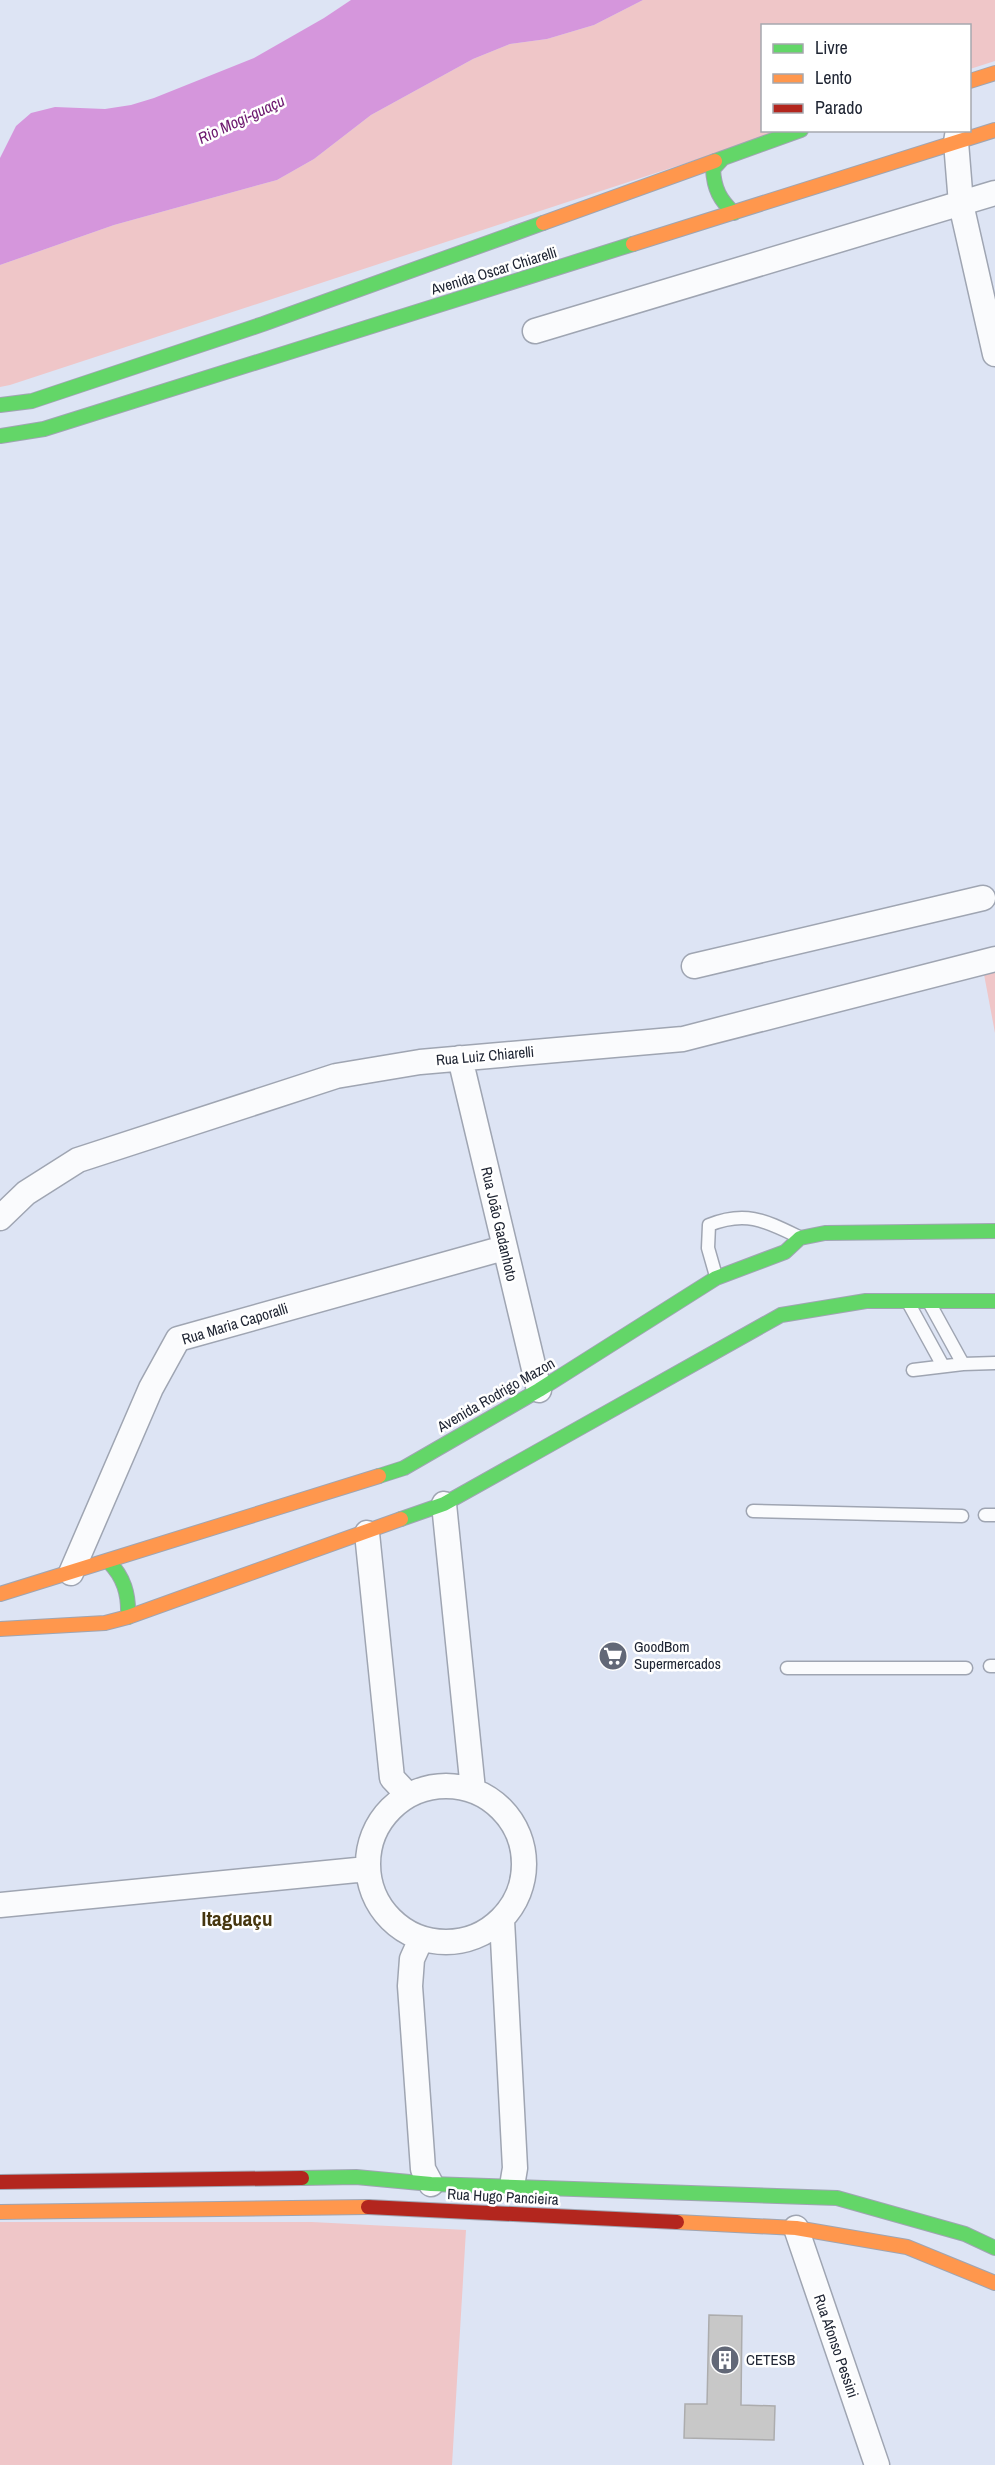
<svg xmlns="http://www.w3.org/2000/svg" width="995" height="2465" viewBox="0 0 995 2465" font-family="'Archivo Narrow',sans-serif">
<style>
.green{fill:#efc6c8}
.water{fill:#d596dc}
.building{fill:#c8c8c8;stroke:#acacad;stroke-width:1.5}
.lines{fill:none;stroke-linecap:round;stroke-linejoin:round}
.lane-casing{stroke:#9fa5b2;stroke-width:15}
.street-casing{stroke:#9fa5b2;stroke-width:27}
.fast-casing{stroke:#9fa5b2;stroke-width:16}
.slow-casing{stroke:#9fa5b2;stroke-width:16}
.jam-casing{stroke:#9fa5b2;stroke-width:16}
.lane{stroke:#fafbfd;stroke-width:12}
.street{stroke:#fafbfd;stroke-width:24}
.fast{stroke:#63d668;stroke-width:14}
.slow{stroke:#ff974d;stroke-width:14}
.jam{stroke:#b3261e;stroke-width:14}
.labels{text-anchor:middle;stroke-width:5;stroke-linejoin:round;paint-order:stroke}
.street-label{font-size:15px;fill:#202634;stroke:#fff}
.poi-label{font-size:15px;fill:#202634;stroke:#fff;text-anchor:start}
.water-label{font-size:16px;font-style:italic;fill:#6b156d;stroke:#fff}
.district-label{font-size:21px;font-weight:bold;fill:#46360e;stroke:#fff}
</style>
<rect width="100%" height="100%" fill="#dde4f4"/>
<path class="green" d="M643 0H995V61L970 69V26H762V130L784 131 10 385 0 387V265L114 225 277 180 314 159 371 115 473 59 510 44 547 39 594 25Z
M995 966V1033L983 969Z
M0 2222H312L466 2230 452 2465H0Z"/>
<path class="water" d="M351 0H643L594 25 547 39 510 44 473 59 371 115 314 159 277 180 114 225 0 265V158L16 126 31 113 55 107 105 109 131 105 154 98 254 58 324 18Z"/>
<path class="building" d="M709 2315 742 2316 741 2405 775 2406 774 2440 684 2438 685 2404H707Z"/>
<g class="lines">
<g class="lane-casing">
<path id="lane" d="M716 1276 708 1248 709 1225C746 1210 766 1221 799 1237
M909 1304 943 1366
M930 1304 963 1364
M913 1370 963 1364 995 1363
M753 1511 962 1516
M985 1515H995
M990 1666H995
M787 1668H966"/>
</g>
<g class="street-casing">
<path id="street" d="M958 130 956 142 961 204 995 354
M535 331 995 193
M694 966 983 898
M460 1058 539 1390
M0 1218 26 1193 78 1160 336 1076 420 1062 683 1039 995 959
M444 1504 473 1790
M367 1533 392 1778 408 1795
M71 1573 151 1388 178 1339 504 1248
M368 1864a78 78 0 1 1 156 0a78 78 0 1 1-156 0Z
M0 1905 367 1869
M502 1920 515 2168 512 2186
M421 1939 412 1959 410 1986 423 2169 431 2184
M796 2228 877 2465"/>
</g>
<g class="fast-casing">
<path id="fast" d="M723 158 713 169C714 189 720 200 734 213
M715 161 801 130
M0 405 32 401 263 324 543 223
M0 436 44 429 633 244
M379 1476 404 1468 539 1390 716 1278 785 1252 800 1238 825 1233 995 1231
M401 1519 444 1504 781 1315 866 1301H995
M108 1561C124 1577 129 1594 128 1617
M302 2178 356 2177 431 2184 837 2198 965 2234 995 2248"/>
</g>
<g class="slow-casing">
<path id="slow" d="M970 81 995 73
M543 223 715 161
M633 244 995 130
M0 1594 379 1476
M0 1629 105 1623 128 1617 401 1519
M0 2212 368 2207
M677 2222 796 2228 907 2247 995 2283"/>
</g>
<g class="jam-casing">
<path id="jam" d="M0 2182 302 2178
M368 2207 677 2222"/>
</g>
<use href="#lane" class="lane"/>
<use href="#street" class="street"/>
<use href="#fast" class="fast"/>
<use href="#slow" class="slow"/>
<use href="#jam" class="jam"/>
</g>
<defs>
<g id="supermarket-disc" transform="scale(1.5)"><circle r="9.5" fill="#626877" stroke="#fff"/><path d="M-6-5.5h2.5l.6 2H6L4.5 2H-2.5L-4.4-4H-6ZM-1.5 3.2a1.3 1.3 0 1 0 .1 0ZM3 3.2a1.3 1.3 0 1 0 .1 0Z" fill="#fff"/></g>
<g id="building-disc" transform="scale(1.5)"><circle r="9.5" fill="#626877" stroke="#fff"/><path d="M-4-6H4V6H1V3H-1V6H-4ZM-2.5-4.3h1.7v1.8h-1.7ZM.8-4.3h1.7v1.8H.8ZM-2.5-1h1.7V.8h-1.7ZM.8-1h1.7V.8H.8Z" fill="#fff"/></g>
</defs>
<g fill-rule="evenodd">
<use href="#supermarket-disc" x="613" y="1656"/>
<use href="#building-disc" x="725" y="2360"/>
</g>
<g class="labels">
<g class="street-label">
<text transform="translate(494 271) rotate(-17)" y="5">Avenida Oscar Chiarelli</text>
<text transform="translate(485 1056) rotate(-5)" y="5">Rua Luiz Chiarelli</text>
<text transform="translate(499 1224) rotate(77)" y="5">Rua João Gadanhoto</text>
<text transform="translate(235 1324) rotate(-17)" y="5">Rua Maria Caporalli</text>
<text transform="translate(496 1395) rotate(-30)" y="5">Avenida Rodrigo Mazon</text>
<text transform="translate(503 2197) rotate(3)" y="5">Rua Hugo Pancieira</text>
<text transform="translate(836 2346) rotate(71)" y="5">Rua Afonso Pessini</text>
</g>
<g class="poi-label">
<text x="634" y="1652">GoodBom<tspan x="634" dy="17">Supermercados</tspan></text>
<text x="746" y="2365">CETESB</text>
</g>
<g class="water-label">
<text transform="translate(241 119) rotate(-25)" y="6">Rio Mogi-guaçu</text>
</g>
<g class="district-label">
<text x="237" y="1926">Itaguaçu</text>
</g>
</g>
<rect x="761" y="24" width="210" height="108" fill="#ffffff" stroke="#a6a8ae" stroke-width="1.5"/>
<rect x="773" y="44" width="30" height="9" fill="#63d668" stroke="#a6a8ae" stroke-width="1.5"/>
<text x="815" y="54" font-size="18" fill="#202634">Livre</text>
<rect x="773" y="74" width="30" height="9" fill="#ff974d" stroke="#a6a8ae" stroke-width="1.5"/>
<text x="815" y="84" font-size="18" fill="#202634">Lento</text>
<rect x="773" y="104" width="30" height="9" fill="#b3261e" stroke="#a6a8ae" stroke-width="1.5"/>
<text x="815" y="114" font-size="18" fill="#202634">Parado</text>
</svg>
